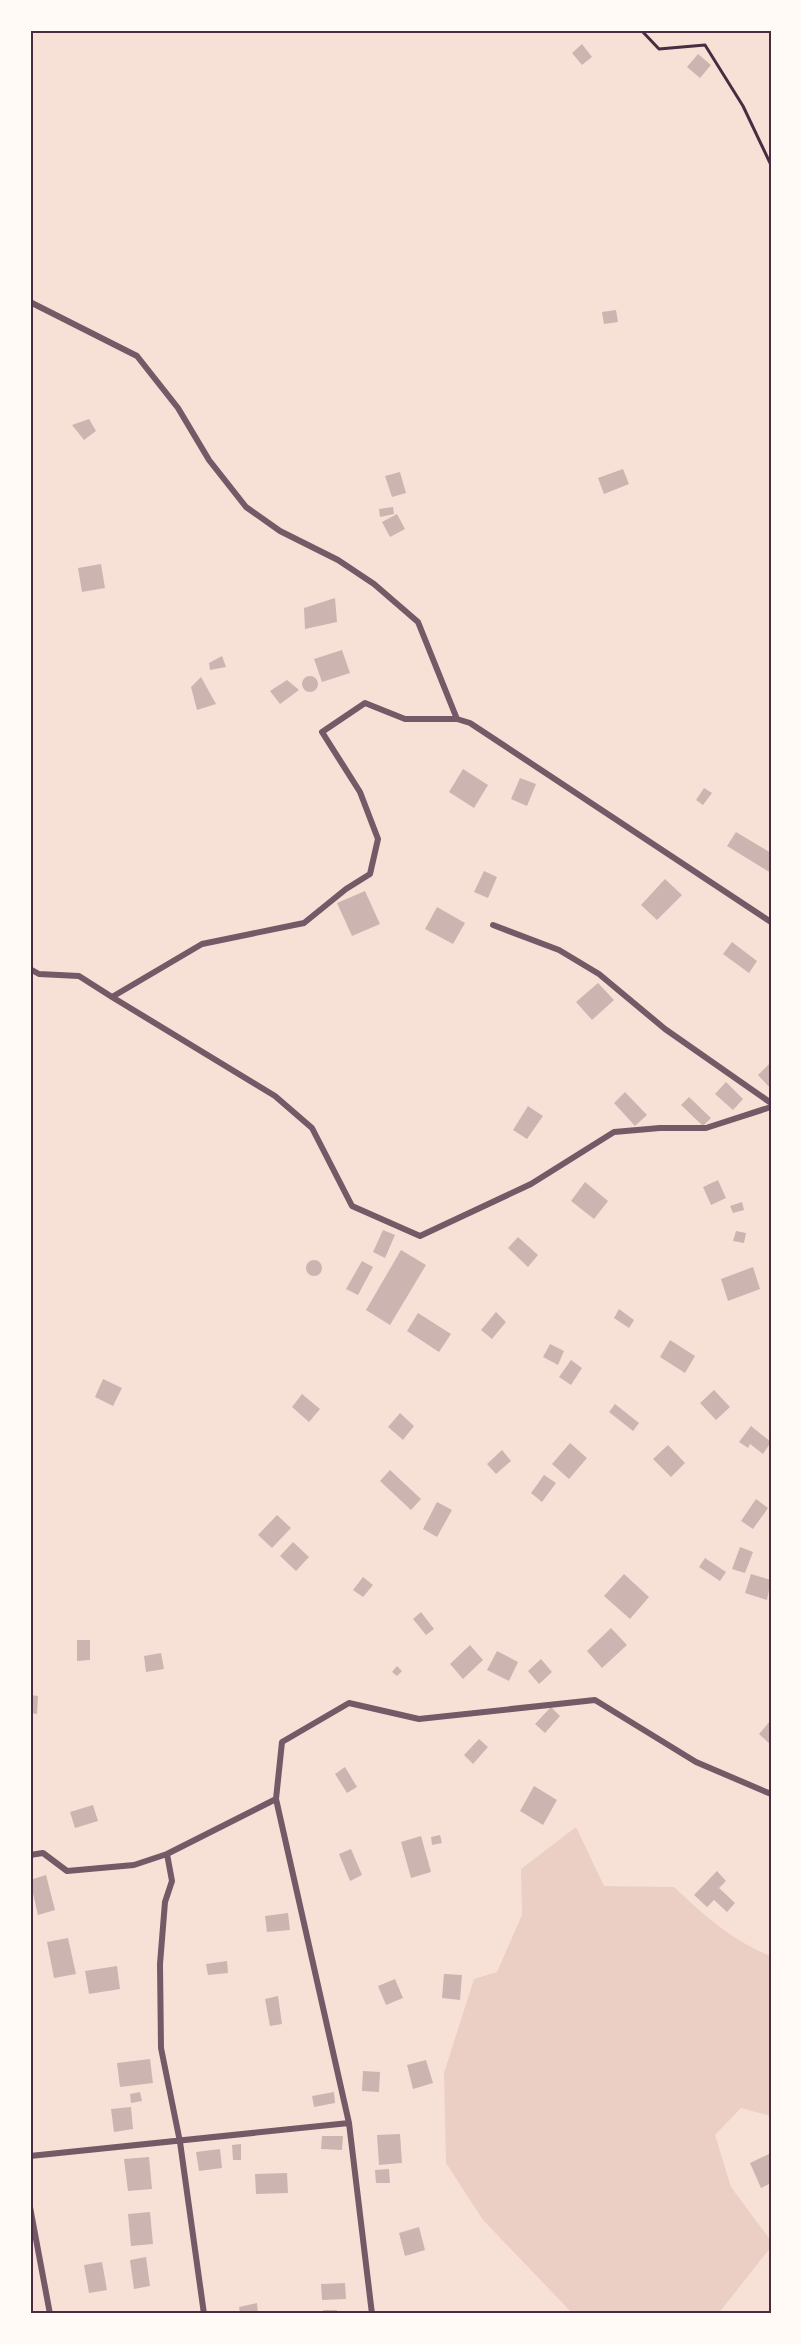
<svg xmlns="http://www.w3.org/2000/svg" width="801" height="2344" viewBox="0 0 801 2344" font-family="'Titillium Web',sans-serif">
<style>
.green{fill:#ebcfc5}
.building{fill:#ccb4b1}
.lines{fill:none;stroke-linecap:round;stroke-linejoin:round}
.path{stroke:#4a2c40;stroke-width:3}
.minor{stroke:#755966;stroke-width:6}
.neatline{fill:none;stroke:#4a2c40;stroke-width:2}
</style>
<rect width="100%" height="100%" fill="#f7e1d7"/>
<path class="green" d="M576 1827 604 1886 674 1887C704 1915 732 1941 771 1956V2116L741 2108 715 2135 731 2187 771 2241V2247L718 2314H573L483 2220 446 2163 444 2073 474 1979 497 1972 522 1915 521 1869Z"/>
<path class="building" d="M582 44 592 57 582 65 572 53Z
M698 54 711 65 700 78 687 67Z
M616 310 618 322 604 324 602 312Z
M89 419 96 431 84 440 72 425Z
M623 469 629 484 604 494 598 478Z
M400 472 406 493 392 497 385 476Z
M393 507 394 514 380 517 379 509Z
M397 514 405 529 390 537 382 522Z
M101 564 105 588 82 592 78 568Z
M335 598 337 622 305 629 304 608Z
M342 650 350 673 322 682 314 659Z
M222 656 226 667 210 670 209 663Z
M302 684a8 8 0 1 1 16 0a8 8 0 1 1-16 0Z
M201 677 216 704 197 710 191 687Z
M287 680 299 690 280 704 270 691Z
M463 769 488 785 474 808 449 792Z
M520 778 536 784 527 806 511 799Z
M704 788 712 793 703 805 696 800Z
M736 832 771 853V873L727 846Z
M484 871 497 877 488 898 474 892Z
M665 879 682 895 657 920 641 905Z
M365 891 380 924 352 936 337 903Z
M437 907 465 923 453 944 425 929Z
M732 942 757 961 749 973 723 954Z
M598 983 614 1000 592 1020 576 1002Z
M771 1062V1089L758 1075Z
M726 1082 743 1099 733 1110 715 1094Z
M625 1092 647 1115 635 1126 614 1103Z
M689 1097 711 1118 703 1126 681 1105Z
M528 1106 543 1116 527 1139 513 1130Z
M718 1180 726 1198 711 1205 703 1187Z
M585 1182 608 1201 594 1219 571 1201Z
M742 1202 744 1210 733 1213 730 1206Z
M383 1230 395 1235 385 1258 373 1252Z
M736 1231 746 1233 744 1243 733 1241Z
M518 1237 538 1255 528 1267 508 1248Z
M401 1250 426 1265 390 1325 366 1310Z
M306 1268a8 8 0 1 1 16 0a8 8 0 1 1-16 0Z
M362 1261 373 1267 358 1295 346 1289Z
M753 1267 760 1289 728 1301 721 1279Z
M619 1309 634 1320 629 1328 614 1318Z
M496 1312 506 1322 492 1339 481 1330Z
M418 1313 451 1334 439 1352 407 1331Z
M670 1340 695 1356 685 1373 660 1357Z
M550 1344 564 1351 558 1365 543 1357Z
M571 1360 582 1368 571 1385 559 1377Z
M103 1379 122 1388 113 1406 95 1397Z
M714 1390 730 1407 716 1420 700 1403Z
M302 1394 320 1409 309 1422 292 1407Z
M615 1404 639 1423 633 1431 609 1412Z
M400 1413 414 1426 403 1440 388 1427Z
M751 1426 771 1442 763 1454 750 1444 748 1448 739 1442Z
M570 1443 587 1458 569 1479 552 1464Z
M668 1445 685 1463 671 1477 653 1459Z
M502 1450 511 1461 496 1474 487 1464Z
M390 1470 421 1499 411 1510 380 1481Z
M544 1475 556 1483 542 1502 531 1493Z
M756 1499 768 1508 753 1529 741 1521Z
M437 1502 452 1510 437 1537 423 1529Z
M277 1515 291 1528 272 1548 258 1535Z
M293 1542 309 1557 296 1571 280 1556Z
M740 1547 753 1552 745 1573 732 1569Z
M705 1558 726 1572 720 1581 699 1567Z
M624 1574 649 1597 630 1619 604 1596Z
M751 1574 771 1580 767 1600 745 1593Z
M363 1577 373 1585 363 1597 353 1590Z
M421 1612 434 1629 426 1635 413 1619Z
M611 1628 627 1645 602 1668 587 1651Z
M77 1640H90V1660L77 1661Z
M470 1645 483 1660 463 1679 450 1664Z
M497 1651 518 1662 509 1681 487 1670Z
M161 1653 164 1669 146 1672 144 1656Z
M541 1659 552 1672 539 1684 528 1671Z
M397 1666 402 1671 397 1676 392 1672Z
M30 1695 38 1696 37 1714 30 1713Z
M551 1707 560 1716 545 1733 535 1724Z
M771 1720V1745L759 1734Z
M479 1739 488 1747 473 1764 464 1755Z
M345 1767 357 1787 347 1793 335 1774Z
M534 1786 557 1800 543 1825 520 1811Z
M93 1805 98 1821 75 1828 70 1812Z
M440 1835 442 1843 432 1845 431 1837Z
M421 1836 431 1872 411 1878 401 1842Z
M351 1849 362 1875 350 1881 339 1854Z
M717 1871 726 1881 719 1888 735 1903 727 1912 714 1900 707 1907 694 1895Z
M46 1875 55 1910 38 1915 30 1880Z
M288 1913 290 1930 267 1932 265 1916Z
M68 1938 76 1974 54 1978 47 1942Z
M227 1961 228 1973 208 1975 206 1964Z
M117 1966 120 1989 89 1994 85 1971Z
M444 1974 462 1975 460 2000 442 1998Z
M395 1979 403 1998 386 2005 378 1986Z
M278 1996 282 2024 270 2026 265 1999Z
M150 2059 153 2083 120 2087 117 2063Z
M426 2060 433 2083 413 2089 407 2065Z
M363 2071 380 2072 379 2092 362 2091Z
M140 2092 142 2101 131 2103 130 2094Z
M334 2092 335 2103 314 2107 312 2096Z
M131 2107 133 2129 114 2132 111 2109Z
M400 2134 402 2163 379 2165 377 2135Z
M322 2136H343L342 2150 321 2149Z
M241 2144V2160H233L232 2145Z
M220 2149 222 2168 199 2171 196 2152Z
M771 2153V2183L761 2188 750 2163Z
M149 2157 152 2189 128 2191 124 2159Z
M389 2169 390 2183H376L375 2170Z
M287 2173 288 2193 256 2194 255 2174Z
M150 2212 153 2244 131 2246 128 2214Z
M419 2227 425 2250 405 2256 399 2233Z
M146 2257 150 2286 134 2289 130 2260Z
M102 2262 107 2290 89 2293 84 2265Z
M345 2283 346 2299 322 2300 321 2284Z
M257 2303 258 2314H240L239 2307Z
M323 2310H337V2314H323Z"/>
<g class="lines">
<path class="path" d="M641 30 659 49 705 45 743 106 771 165"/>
<path class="minor" d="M30 302 137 356 178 408 209 460 246 507 280 531 338 560 374 584 418 622 457 719 470 723 771 922
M493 925 559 950 599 974 665 1029 771 1103
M30 969 39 974 79 976 112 997 202 944 304 923 346 889 370 874 378 839 360 792 322 732 365 703 405 719H457
M112 997 275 1096 312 1128 352 1206 420 1236 531 1184 614 1132 660 1128H706L771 1107
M276 1799 349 2123 372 2314
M167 1854 172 1881 165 1902 160 1964 161 2048 180 2142 204 2314
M30 1855 43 1853 67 1871 134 1865 167 1854 276 1799 282 1742 349 1703 419 1719 595 1700 696 1762 771 1794
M30 2156 349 2123
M30 2207 50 2314"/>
</g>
<rect width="801" height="2344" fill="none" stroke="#fffaf5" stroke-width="63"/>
<rect x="32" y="32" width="738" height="2280" class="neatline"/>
</svg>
